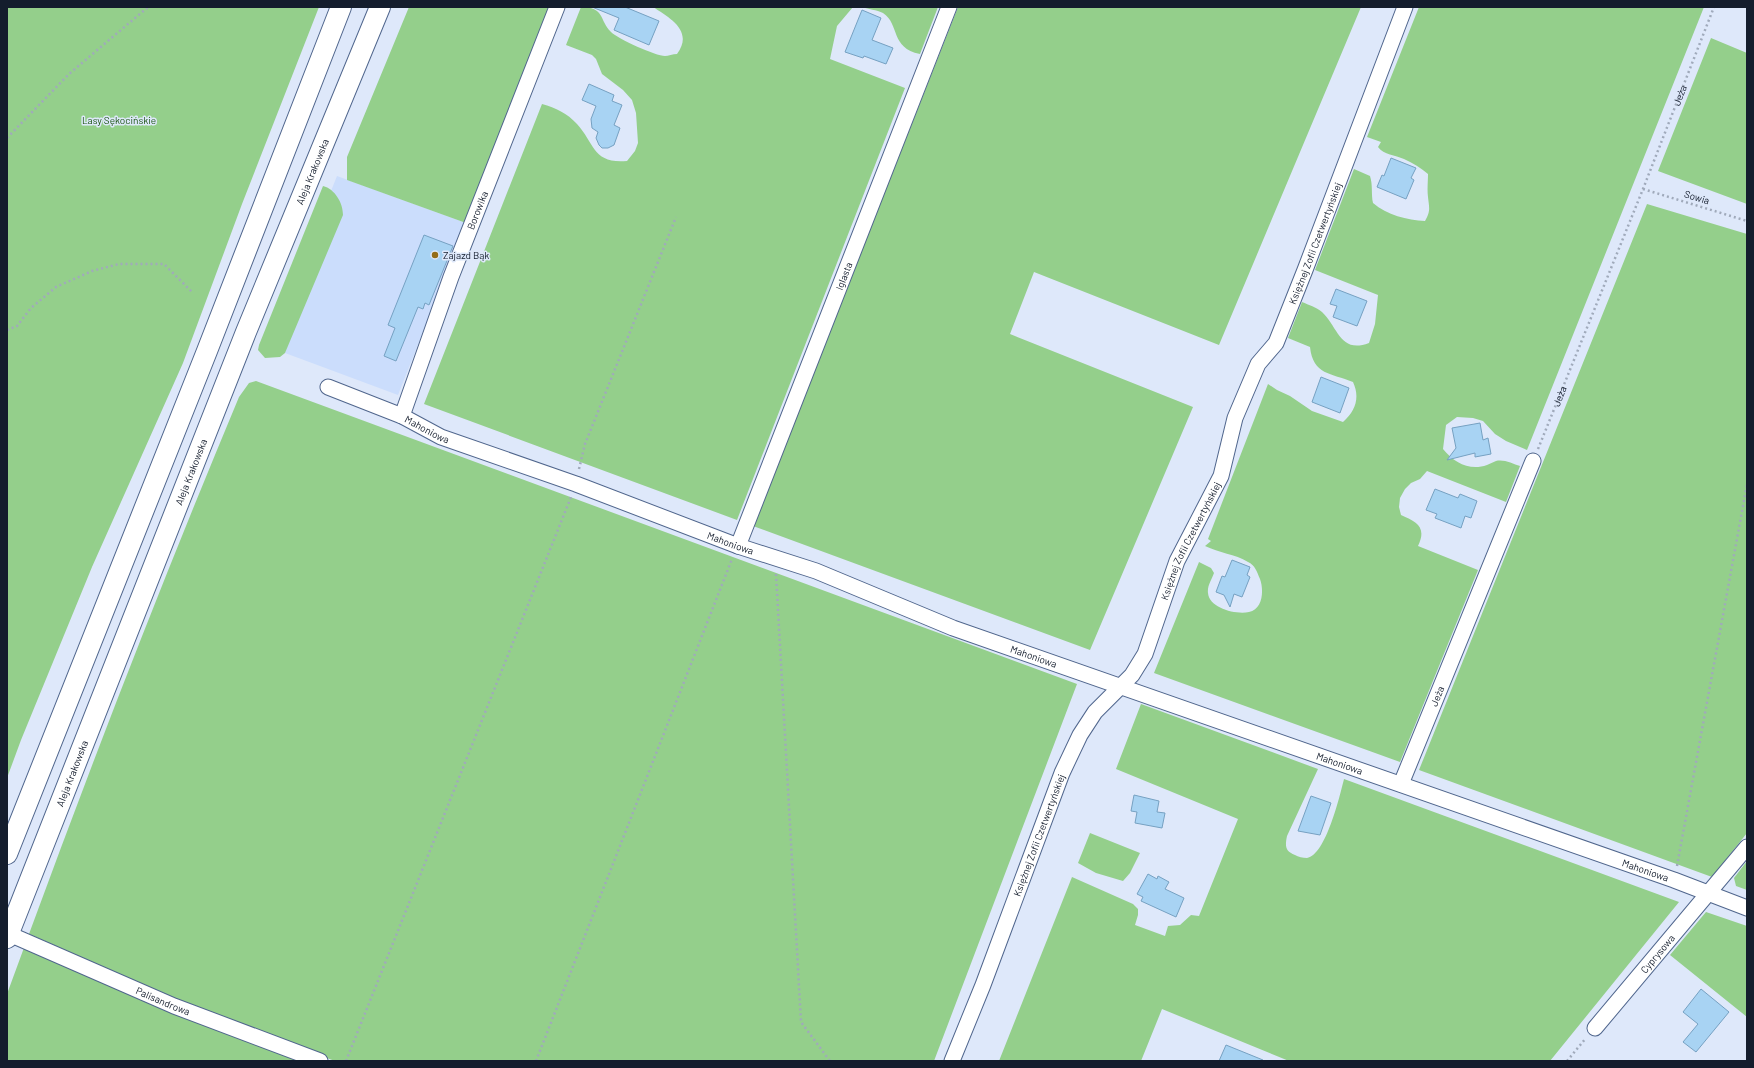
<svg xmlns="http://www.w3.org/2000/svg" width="1754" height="1068" viewBox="0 0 1754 1068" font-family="Barlow,sans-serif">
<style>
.built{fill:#cbddfc}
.green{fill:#94cf8b}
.building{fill:#a8d3f3;stroke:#76a1c2}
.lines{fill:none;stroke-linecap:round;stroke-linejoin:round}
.minor-casing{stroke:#50668d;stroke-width:17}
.major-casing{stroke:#50668d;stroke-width:22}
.path{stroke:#a0aabb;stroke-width:2.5;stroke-dasharray:2 3;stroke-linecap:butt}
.minor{stroke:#fff;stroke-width:15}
.major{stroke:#fff;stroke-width:20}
.poi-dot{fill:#956d17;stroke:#dee8fa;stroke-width:1.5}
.labels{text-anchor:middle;stroke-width:3;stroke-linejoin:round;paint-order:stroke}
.street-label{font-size:10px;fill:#141d2d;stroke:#dee8fa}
.park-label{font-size:10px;fill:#195310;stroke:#dee8fa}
.poi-label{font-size:10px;fill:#141d2d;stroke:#dee8fa;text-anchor:start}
</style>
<rect width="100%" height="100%" fill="#dee8fa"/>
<path class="built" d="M337 176 466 223 398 395 285 353 337 197 331 191Z"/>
<path class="green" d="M7 7H319L242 204 183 363 92 567 21 740 7 778Z
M409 7H552L466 223 347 180V157Z
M581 7C605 7 599 20 611 32 618 39 656 56 665 56 668 56 673 54 677 54 694 31 670 18 653 7H853L837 26 830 59 905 88 737 520 424 404 542 104C556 108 567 113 577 124 595 144 593 164 627 161L635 151 638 143 636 113 632 100 623 90 602 74 596 59 592 55 566 45Z
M861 7H938L920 54C890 48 900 24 883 13 877 10 868 9 861 7Z
M958 7H1361L1219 345 1034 272 1010 334 1193 407 1090 650 753 526Z
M1419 7H1704L1527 450 1506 441 1495 434 1483 421 1473 418 1457 417 1446 425 1443 449C1454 463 1470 471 1487 465 1490 464 1493 462 1496 461 1504 459 1513 464 1520 466L1506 502 1427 471 1420 479 1411 483 1405 489 1400 498 1399 507 1401 515C1417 522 1427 527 1418 546L1478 570 1400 762 1154 673 1199 562 1211 568 1214 573C1212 579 1207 586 1208 593 1209 608 1236 615 1249 612 1263 609 1264 590 1260 579 1257 572 1255 565 1248 562 1235 554 1219 553 1205 546L1211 541 1208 539 1268 384 1277 390 1290 396 1312 411 1343 422C1356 411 1360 397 1353 382 1331 373 1313 375 1310 347L1288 338 1302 302C1309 305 1316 307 1322 312 1338 327 1340 354 1369 343L1375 324 1378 295 1315 270 1354 169 1370 176C1373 185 1371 194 1373 203 1387 215 1407 220 1425 221 1431 211 1429 207 1428 197 1427 190 1428 181 1428 174 1421 168 1413 163 1404 159 1395 155 1384 155 1378 147L1381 142 1367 137Z
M1711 38 1747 53V204L1658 171Z
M323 186C335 189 343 203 343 215L285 353 280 357 265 358 258 350 259 345Z
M1647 204 1747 234V833L1712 877 1419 770Z
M256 381 1077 684 934 1061H335L184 1006 140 983 29 934C95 754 165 574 239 397L249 383Z
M1141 704 1318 769 1287 836C1285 846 1285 851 1295 855 1298 857 1303 858 1307 858 1326 855 1340 795 1344 779L1679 902 1550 1061H1289L1162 1009 1141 1061H999L1072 877 1133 904 1138 909V915L1135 925 1165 936 1168 926 1180 925 1191 915 1199 916 1238 819 1116 769Z
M1090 833 1140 853 1130 873 1123 881 1096 873 1078 863Z
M1747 861V890L1736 886 1734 878Z
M1706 912 1747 926V1017L1670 955Z
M25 945 181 1014 298 1061H7V994Z"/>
<path class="building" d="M592 7H625L659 21 649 45 614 30 619 18Z
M862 10 881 18 872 40 893 48 886 64 864 56 863 58 845 52Z
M589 84 614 95 612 101 622 105 614 125 620 128 614 145 608 148H602L599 145 596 138 598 132 592 128 591 119 596 106 582 100Z
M1391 158 1416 168 1411 178 1414 180 1406 199 1377 187 1382 175 1384 176Z
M424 235 453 246 429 305 425 303 423 309 418 307 396 361 384 356 395 328 388 325Z
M1336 289 1367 301 1357 326 1333 317 1337 306 1330 304Z
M1321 377 1349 388 1340 413 1312 402Z
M1480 423 1483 440 1488 438 1491 454 1475 457V453L1447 460 1456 448 1452 428Z
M1435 489 1458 498 1460 494 1477 501 1471 518 1465 516 1461 528 1435 518 1437 514 1426 510Z
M1232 560 1250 567 1247 575 1250 577 1242 597 1234 594 1230 607 1224 595 1216 592 1222 576 1225 577Z
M1134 795 1159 801 1157 812 1165 813 1162 828 1135 823 1137 812 1131 811Z
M1311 796 1331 803 1320 835 1298 831Z
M1148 874 1157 879 1158 876 1169 882 1165 889 1184 898 1176 917 1141 901 1143 897 1137 894Z
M1701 989 1729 1012 1696 1052 1683 1042 1698 1024 1683 1012Z
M1226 1045 1263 1060V1061H1219Z"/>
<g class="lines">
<g class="minor-casing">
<g id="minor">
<path id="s2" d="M328 387 402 416 441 437 576 484 738 546 816 571 953 628 1674 880 1747 908"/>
<path id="s3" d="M402 416 451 277 557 7"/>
<path id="s4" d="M738 546 949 7"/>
<path id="s5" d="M1401 784 1533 461"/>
<path id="s6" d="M9 934 174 1006 320 1061"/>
<path id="s7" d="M1595 1028 1747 847"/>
<path id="s8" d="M952 1061 983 985 1062 773 1080 735 1095 712 1132 675 1145 654 1177 561 1221 476 1235 418 1258 364 1276 343 1305 270 1405 7"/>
</g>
</g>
<g class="major-casing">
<g id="major">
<path d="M7 854 207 351 341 7"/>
<path id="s9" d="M7 938 246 332 380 7"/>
</g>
</g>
<g class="path">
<path d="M7 138 69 74 148 7"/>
<path d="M1643 189 1747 221"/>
<path d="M7 330 17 326 31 308 56 287 92 271 119 264H164L192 292"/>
<path id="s1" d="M1538 449 1643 189 1714 7"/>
<path d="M579 469 585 444 676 217"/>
<path d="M776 574 801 1022 830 1061"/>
<path d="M1677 866 1747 484"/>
<path d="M346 1061 571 497"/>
<path d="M536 1061 732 559"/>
<path d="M1567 1061 1586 1038"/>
</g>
<use href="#minor" class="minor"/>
<use href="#major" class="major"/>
</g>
<circle class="poi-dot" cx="435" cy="255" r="4"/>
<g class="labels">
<g class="street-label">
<text dy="4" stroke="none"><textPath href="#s1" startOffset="381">Jeża</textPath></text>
<text dy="4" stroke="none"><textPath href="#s9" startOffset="825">Aleja Krakowska</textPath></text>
<text transform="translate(1697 197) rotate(17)" y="4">Sowia</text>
<text dy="4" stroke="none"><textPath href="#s3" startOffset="219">Borowika</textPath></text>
<text dy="4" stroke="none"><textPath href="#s8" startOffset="902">Księżnej Zofii Czetwertyńskiej</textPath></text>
<text dy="4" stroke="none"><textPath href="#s4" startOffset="290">Iglasta</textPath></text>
<text dy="4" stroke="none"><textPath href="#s1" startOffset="57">Jeża</textPath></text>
<text dy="4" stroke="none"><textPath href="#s2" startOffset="108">Mahoniowa</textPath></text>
<text dy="4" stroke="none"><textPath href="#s9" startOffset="501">Aleja Krakowska</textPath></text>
<text dy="4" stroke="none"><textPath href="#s8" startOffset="577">Księżnej Zofii Czetwertyńskiej</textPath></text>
<text dy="4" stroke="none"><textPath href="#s2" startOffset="432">Mahoniowa</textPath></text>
<text dy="4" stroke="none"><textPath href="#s2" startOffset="756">Mahoniowa</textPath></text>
<text dy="4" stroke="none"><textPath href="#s5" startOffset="95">Jeża</textPath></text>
<text dy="4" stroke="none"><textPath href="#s2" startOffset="1080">Mahoniowa</textPath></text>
<text dy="4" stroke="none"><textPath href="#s9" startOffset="177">Aleja Krakowska</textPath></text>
<text dy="4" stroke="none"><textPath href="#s8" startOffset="242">Księżnej Zofii Czetwertyńskiej</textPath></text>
<text dy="4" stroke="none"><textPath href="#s2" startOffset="1404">Mahoniowa</textPath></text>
<text dy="4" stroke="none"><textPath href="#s7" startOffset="97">Cyprysowa</textPath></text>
<text dy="4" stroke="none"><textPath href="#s6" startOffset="168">Palisandrowa</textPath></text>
</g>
<g class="park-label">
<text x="119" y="124">Lasy Sękocińskie</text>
</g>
<g class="poi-label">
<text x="443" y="259">Zajazd Bąk</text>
</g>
</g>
<rect width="1754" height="1068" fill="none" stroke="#141d2d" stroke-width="16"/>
</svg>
